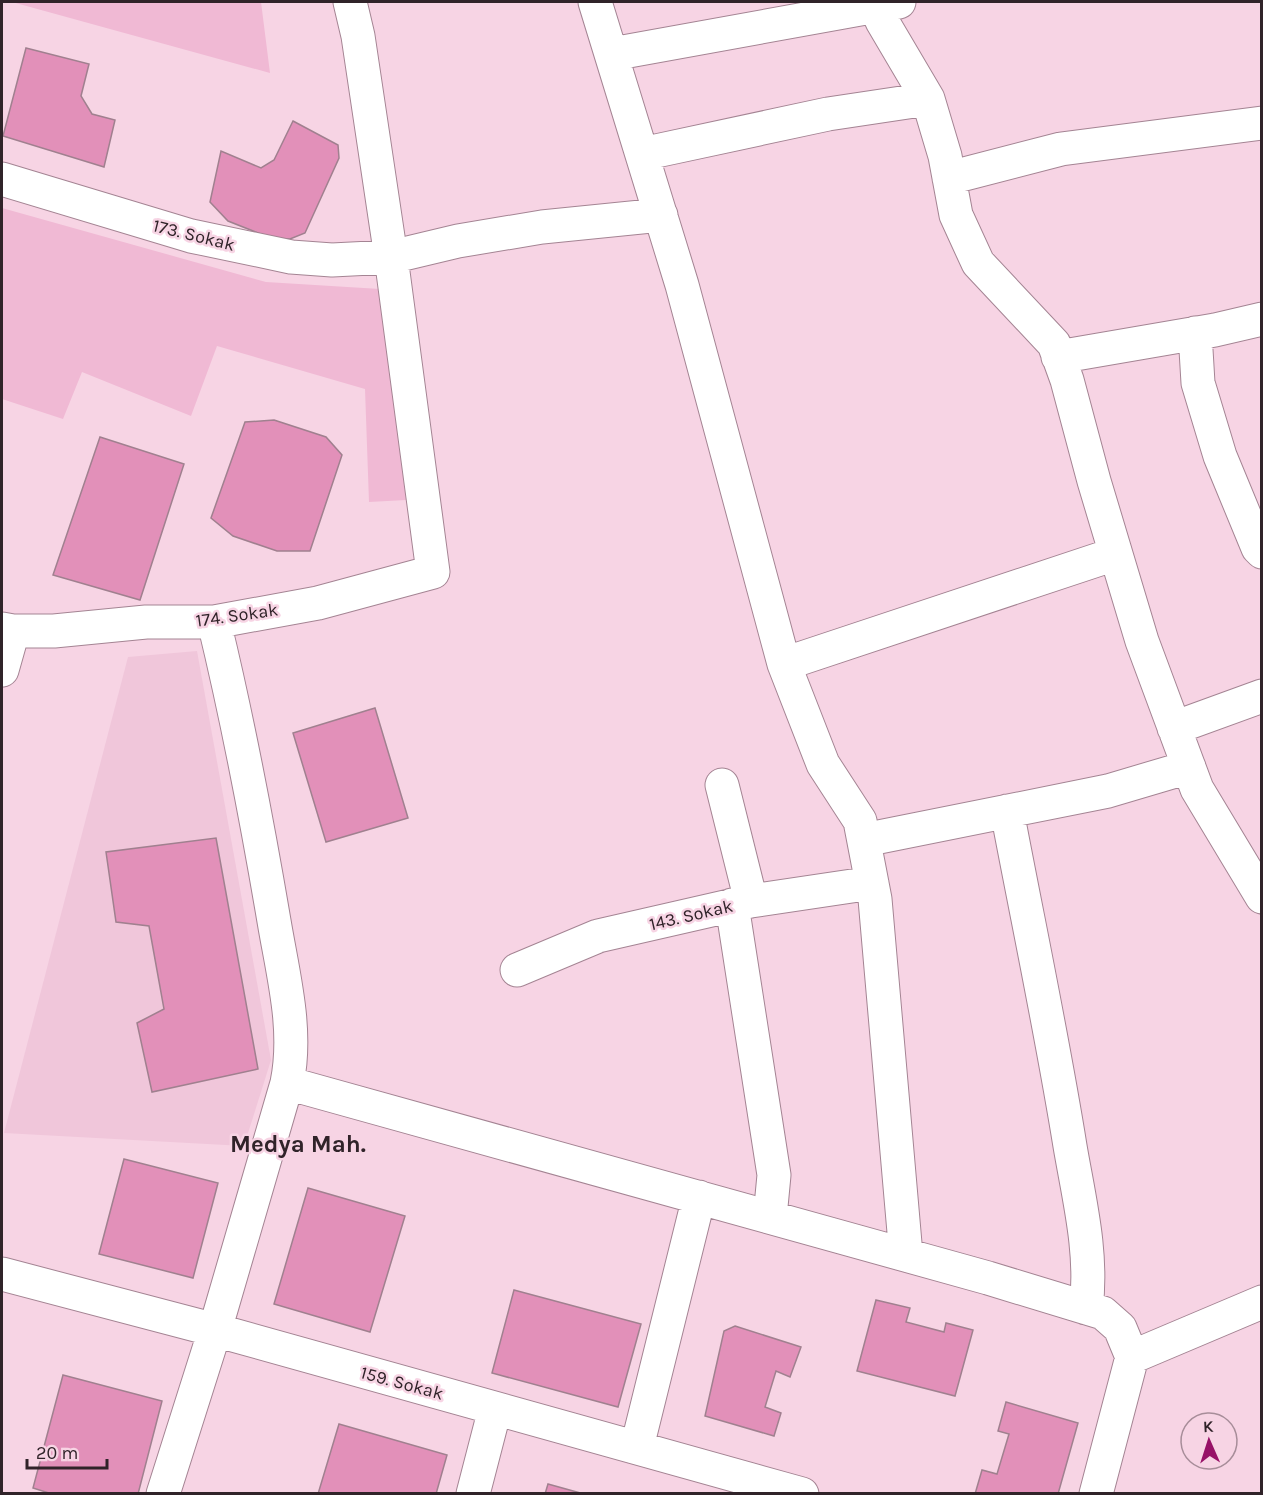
<svg xmlns="http://www.w3.org/2000/svg" width="1263" height="1495" viewBox="0 0 1263 1495" font-family="Karla,sans-serif">
<style>
.built{fill:#f0c6da}
.green{fill:#f0b9d4}
.building{fill:#e290b9;stroke:#a0808f;stroke-width:1.5}
.lines{fill:none;stroke-linecap:round;stroke-linejoin:round}
.minor-casing{stroke:#a48493;stroke-width:35}
.minor{stroke:#fff;stroke-width:33}
.labels{text-anchor:middle;stroke-width:5;stroke-linejoin:round;paint-order:stroke}
.street-label{font-size:18px;fill:#302329;stroke:#f7d4e4}
.district-label{font-size:24px;font-weight:bold;fill:#302329;stroke:#f7d4e4}
</style>
<rect width="100%" height="100%" fill="#f7d4e4"/>
<path class="built" d="M197 651 271 1060 244 1146 4 1133 128 657Z"/>
<path class="green" d="M12 2H261L270 73Z
M2 208 266 282 380 289 406 500 369 502 365 389 217 346 191 416 82 372 63 419 2 399Z"/>
<path class="building" d="M26 48 89 64 81 96 92 114 115 120 104 167 3 136Z
M293 121 338 145 339 158 305 233 290 239 271 238 228 221 210 202 221 151 261 168 274 160Z
M274 420 326 437 342 455 310 551H277L233 536 211 518 245 422Z
M100 437 184 464 140 600 53 575Z
M375 708 408 818 326 842 293 733Z
M216 838 258 1069 152 1092 137 1023 164 1009 149 926 116 922 106 852Z
M124 1159 218 1183 193 1278 99 1254Z
M308 1188 405 1216 370 1332 274 1304Z
M514 1290 641 1324 618 1407 492 1373Z
M876 1300 910 1308 906 1322 944 1332 946 1323 973 1330 955 1396 857 1371Z
M735 1326 801 1347 790 1377 776 1371 765 1407 781 1413 774 1436 705 1416 724 1331Z
M63 1375 162 1401 138 1494H52L33 1488Z
M1006 1402 1078 1423 1058 1494H975L982 1470 997 1474 1009 1434 998 1431Z
M339 1424 447 1455 436 1494H318Z
M548 1484 584 1494H545Z"/>
<g class="lines">
<g class="minor-casing">
<path id="minor" d="M595 2 682 285 784 664 823 764 860 821 875 899 906 1255
M873 2 882 21 928 99 945 156 956 215 978 263 1054 344 1067 380 1094 481 1142 641 1197 789 1262 897
M612 54 899 2
M642 154 828 114 928 99
M949 178 1061 149 1262 123
M2 179 191 236 291 257 332 260 391 257 458 241 542 227 661 215
M1195 333 1198 383 1220 456 1258 548 1262 552
M1058 357 1215 330 1262 319
M2 629 13 631H54L146 622H214L318 603 433 572 391 257 358 36 350 2
M784 664 1115 554
M2 670 13 631
M1174 728 1262 696
M722 785 751 901
M1007 811C1028 922 1052 1034 1070 1146 1079 1199 1093 1253 1086 1308
M864 840 1108 791 1189 767
M732 905 774 1175 770 1217
M517 970 598 936 751 901 872 883
M287 1083 988 1278 1103 1313 1120 1328 1132 1357 1096 1494
M2 1274 215 1330 802 1494
M1132 1357 1262 1302
M637 1447 699 1197
M163 1494 215 1330 287 1083C298 1029 283 975 274 921 257 821 238 721 214 622
M473 1494 495 1409"/>
</g>
<use href="#minor" class="minor"/>
</g>
<g class="labels">
<g class="street-label">
<text transform="translate(194 235) rotate(14)" y="6">173. Sokak</text>
<text transform="translate(237 615) rotate(-8)" y="6">174. Sokak</text>
<text transform="translate(691 915) rotate(-13)" y="6">143. Sokak</text>
<text transform="translate(402 1383) rotate(15)" y="6">159. Sokak</text>
</g>
<g class="district-label">
<text x="298" y="1152">Medya Mah.</text>
</g>
</g>
<rect width="1263" height="1495" fill="none" stroke="#302329" stroke-width="6"/>
<g transform="translate(1209 1441) rotate(357)"><circle r="28" fill="#f7d4e4" stroke="#a78d99" stroke-width="1.5"/>
<path d="M0-4.5L10 22L0 15L-10 22Z" fill="#971167"/>
<text y="-9" font-size="16" font-weight="bold" text-anchor="middle" fill="#302329">K</text>
</g>
<path d="M27 1459v9h80v-9" fill="none" stroke="#302329" stroke-width="3"/>
<text x="36" y="1459" font-size="18" fill="#302329" stroke="#f7d4e4" stroke-width="4.5" paint-order="stroke">20 m</text>
</svg>
